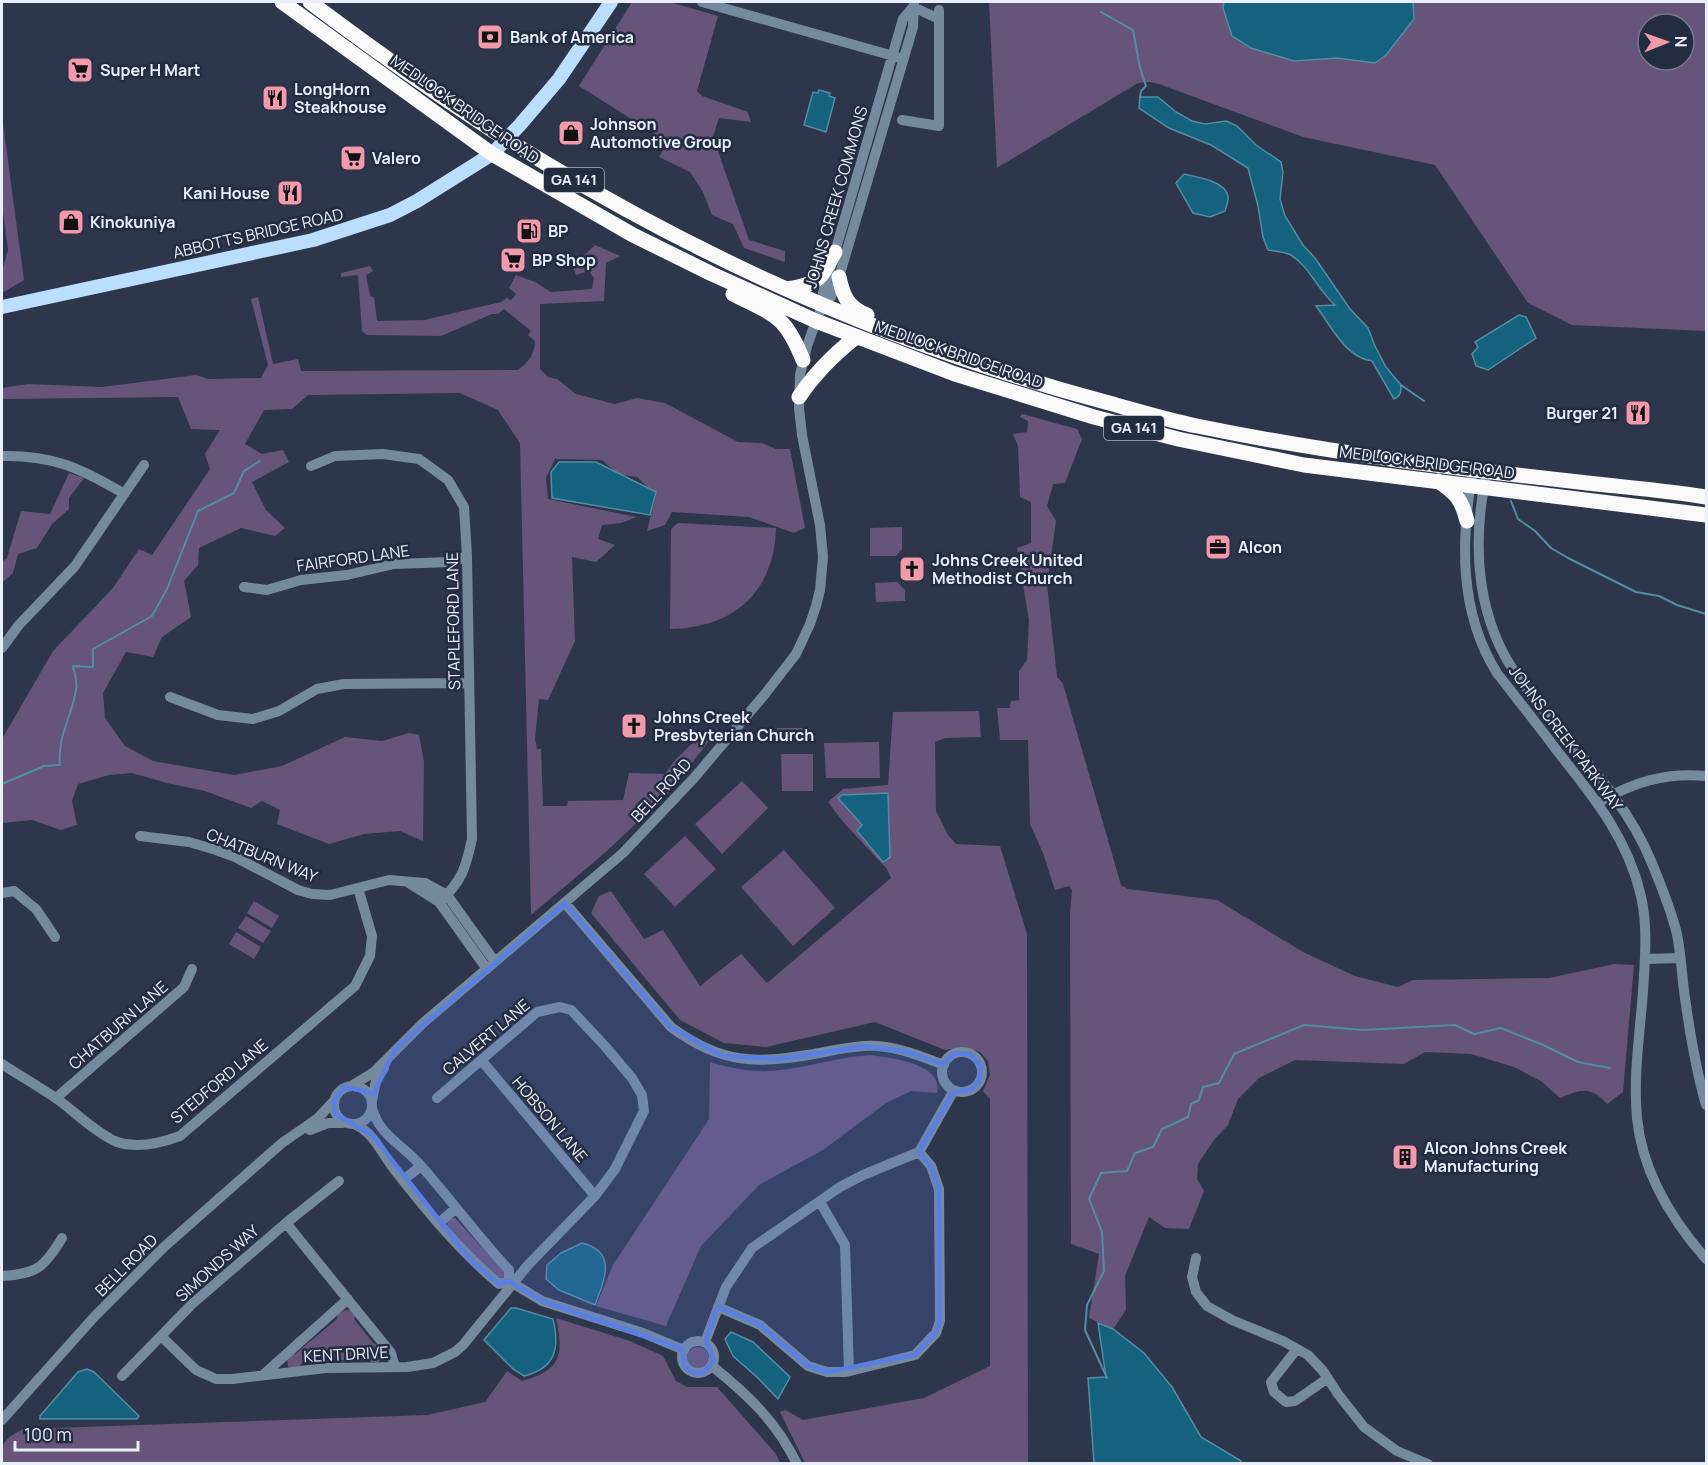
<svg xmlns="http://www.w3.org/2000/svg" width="1708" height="1465" viewBox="0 0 1708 1465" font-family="Manrope,sans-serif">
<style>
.green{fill:#67547a;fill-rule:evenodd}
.water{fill:#14627e;stroke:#548ca4;stroke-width:1.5}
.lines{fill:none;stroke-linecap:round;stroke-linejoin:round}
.stream{stroke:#548ca4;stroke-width:2}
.minor{stroke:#768a9e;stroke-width:10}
.major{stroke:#bcdefe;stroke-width:14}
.highway{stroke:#f9f9f9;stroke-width:15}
.marked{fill:#5a7ee2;fill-opacity:0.2;stroke:#5a7ee2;stroke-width:4.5;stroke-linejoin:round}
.labels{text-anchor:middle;stroke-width:5;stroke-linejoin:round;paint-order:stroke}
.shield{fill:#242c40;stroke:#adb4c3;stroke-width:1.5}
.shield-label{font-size:15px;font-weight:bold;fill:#e8eefb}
.poi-label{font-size:16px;font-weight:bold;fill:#e8eefb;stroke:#242c40;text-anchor:start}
.street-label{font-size:16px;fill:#e8eefb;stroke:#242c40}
</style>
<rect width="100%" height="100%" fill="#2d364b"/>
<path class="green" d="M632 2H670L718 16 697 91 702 96 748 112 751 122 719 118 713 137 749 240 785 251V262L744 248 733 224 712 215 703 192 690 172 659 157 668 142 579 86Z
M989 2H1706V331L1572 325 1528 303 1435 165 1303 137 1159 84 1149 82 1138 83 997 168ZM1648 24H1684V60H1648Z
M2 116 24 280 2 293V271L8 250 2 205Z
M595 245 620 256 606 263 604 301 540 304V369L548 377 557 379 576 394 615 404 637 398 665 403 738 442 762 443 776 449H790L805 528 794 533 749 517 672 512 665 525 647 531 656 495 637 477 618 474 602 460 555 459 546 478 548 499 637 517 621 523 602 525 598 539 615 545 596 562 572 557 575 641 548 700 539 699 535 739 537 749H541L543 806H567L568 801 623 800 629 773 665 774 676 759 701 735 713 736 668 793 607 851 531 915 520 443 498 410 460 393 308 395 292 409 264 410 245 444 262 454 283 450 289 462 252 482 266 510 285 528 275 536 241 528 199 548 198 565 184 581 191 617 162 637 153 657 126 652 103 693 105 718 125 746 153 761 234 775 282 766 345 737 382 741 409 733 419 735 424 762 423 841 400 831 364 834 329 844 277 824 280 810 262 801 251 808 205 791 167 783 132 773 109 775 78 784 72 801 77 825 61 830 32 820 2 823V739L53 651 113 588 139 549 152 555 210 469 205 454 220 430 191 429 178 397 2 399V388L28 384 102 387 196 375 209 379 261 378 268 365 251 299 258 297 273 364 298 359 301 371 518 370C529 361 534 356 535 341L528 335 531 331 504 309 498 314H492L441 336 367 335 362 331 358 276 357 275 341 277V273L370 266 373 271 366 275 370 296 374 297 377 321 424 320 501 302 507 298 511 300 516 294 509 288 516 275 535 282 551 292 592 289 594 278 589 271 576 275 573 266Z
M1022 414 1077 429 1082 439 1065 483 1053 484 1047 506 1056 521 1047 584 1057 677 1063 684 1121 885 1128 889 1217 900 1303 952 1355 976 1398 987 1413 980 1549 978 1614 964 1634 965 1623 1092 1607 1104C1590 1085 1581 1090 1560 1098L1541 1081 1514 1067 1471 1054 1425 1052 1404 1064 1295 1060 1259 1078 1238 1099 1228 1125 1214 1140 1198 1164 1197 1179 1204 1191 1189 1229 1165 1228 1149 1217 1125 1276 1126 1310 1113 1329 1089 1318 1099 1254 1071 1244 1070 913 1072 890 1069 886 1055 890 1043 853 1030 824 1028 740H1000L997 708H1010L1011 701 1019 700V671L1027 660 1029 620 1017 548 1031 543V502L1020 497 1018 446 1013 434 1027 432 1028 421 1020 417Z
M69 473 84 478 69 498V509L52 524 37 548 18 554 13 573 2 583V562L7 558 21 511 50 514Z
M678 523 776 528C774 593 733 628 670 629L671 529Z
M902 527V549L896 556H870V528Z
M897 582 905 590V601L876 602 875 583Z
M979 711 981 737 945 738 935 742 936 811 948 835 956 844 1000 846 1027 934 1028 1463H805L780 1412 785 1410 803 1420 924 1398 990 1366V1099L983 1091 990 1075 988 1061 980 1052 964 1047 945 1050 875 1022 766 1047 724 1043 680 1020 591 913 599 896 611 891 644 939 663 930 700 986 741 954 767 983 891 878 887 869 844 823 828 802 843 789 888 785 893 712Z
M777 728H810V741L777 740Z
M879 742 880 778H826L824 743Z
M781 754H813V791H782Z
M742 781 768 808 722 854 695 824Z
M685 836 716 869 675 907 644 874Z
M784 850 835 908 793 946 741 887Z
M254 901 279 916 272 928 247 913Z
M246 916 271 931 263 943 238 928Z
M236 932 261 947 254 959 229 944Z
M870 1055C890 1058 944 1063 937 1093L911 1091 886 1103 823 1150 759 1185 701 1246 666 1326 596 1306 613 1265 709 1119 710 1062C730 1068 749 1072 770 1071 804 1069 836 1057 870 1055Z
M450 1218H455L486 1252 505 1269 506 1272 503 1279 499 1280 447 1227V1223Z
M346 1310H350L355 1315 354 1319 374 1344H380L384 1351 382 1359 378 1362H371L368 1359 303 1362 299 1367H288L287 1358 291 1353 295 1354 337 1319 338 1314Z
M556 1318 630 1341 663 1356 676 1381 687 1387H717L776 1454 780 1463H2C1 1441 4 1440 23 1429L427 1415 485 1402 507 1371 522 1381C561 1370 564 1356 556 1318Z
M687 1358a11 11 0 1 1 22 0a11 11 0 1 1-22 0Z"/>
<path class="water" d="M1224 2H1413L1414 19 1386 55 1375 63 1337 58 1294 61 1251 48 1232 36 1223 8Z
M819 90 830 93 829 96 835 98 826 132 804 125 813 92 818 93Z
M1140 97H1158L1176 112 1192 121 1205 124 1226 121 1237 126 1256 145 1281 162 1283 172 1280 199 1285 216 1303 245 1315 258 1350 309 1368 328 1375 346 1386 367 1401 385C1401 391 1401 396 1394 399L1372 361C1346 358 1331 326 1316 306L1335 305C1318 291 1310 267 1291 255 1285 252 1275 251 1268 250L1263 237 1258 206 1248 168 1211 145 1169 128 1139 108Z
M1184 174C1197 177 1225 181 1228 196 1229 200 1226 207 1225 211L1210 217 1193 213 1176 183Z
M1519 315 1526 317 1536 338 1488 370 1476 366 1472 354 1478 347 1475 342Z
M559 462H596L656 492 650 515 552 498 551 472Z
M888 793 890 857 883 862 857 831 862 825 838 798 842 795Z
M582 1243C618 1252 604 1280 595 1305L559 1290 546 1279 547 1265 561 1253Z
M511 1308H516L553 1319C560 1348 556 1368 524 1376L513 1369 484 1340Z
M1098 1323 1113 1329 1144 1353 1172 1387 1201 1437 1241 1461V1463H1094L1088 1378 1106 1377Z
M731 1332 753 1342 790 1377 778 1399 758 1378 733 1356 725 1339Z
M87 1369 94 1372 139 1416 137 1419H40V1416L78 1372Z"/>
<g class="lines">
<path class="stream" d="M1101 12 1133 30 1140 68 1146 86 1141 91 1140 97
M1401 385 1424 401
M1511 501 1518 519 1535 531 1551 548 1568 558 1636 592 1659 596 1677 605 1706 614
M2 784 44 766 60 765C57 737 72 716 76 690 78 683 74 673 73 666L93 667V649L152 616 167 589 198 511 234 493 244 471 260 461
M1107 1378 1085 1330 1087 1305 1104 1271 1102 1232 1089 1199 1101 1173 1127 1171 1135 1153 1153 1147 1162 1129 1188 1117 1191 1104 1199 1100 1203 1087 1219 1083 1234 1054 1304 1025 1363 1030 1455 1025 1474 1034 1501 1028 1543 1045 1578 1062 1610 1068"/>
<path class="minor" d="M702 2 897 57
M913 7 939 19
M902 120 939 126V10
M823 305V293L903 19 913 7
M2 456C53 455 80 468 123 493
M311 466 335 456 383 454 419 459 448 480 464 507 467 556 472 839C466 867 462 882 439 902
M1473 469C1461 538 1458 611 1497 673 1517 699 1538 725 1558 752 1594 797 1628 839 1641 896 1648 927 1645 960 1643 991 1640 1033 1633 1076 1637 1118 1642 1171 1672 1220 1706 1259
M1485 481C1472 548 1477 620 1518 677 1563 740 1621 789 1651 861 1661 885 1671 910 1677 934 1681 955 1682 977 1685 998 1690 1034 1696 1070 1706 1105
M244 587 267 590 301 580 347 575 394 564 450 562 467 556
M2 648 18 626 75 566 144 465
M170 697 218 715 253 719 279 711 317 689 344 684 469 683
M1598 803C1633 782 1666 772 1706 776
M140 836 189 842 216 850 235 857 298 890 312 894 330 895 389 880 425 883 447 895 495 962
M409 883 439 902 487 969
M2 893 14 891 36 909 55 937
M565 903 671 1027C721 1064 755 1064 814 1054 830 1051 847 1047 864 1046 891 1044 918 1055 944 1065
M1645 959 1680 958
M942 1072a20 20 0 1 1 40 0a20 20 0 1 1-40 0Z
M482 1061 595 1196
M2 1064C20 1076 39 1086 57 1099 74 1111 97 1134 117 1142 138 1149 161 1143 180 1136L355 986 370 956 372 936 358 888
M353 1085 374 1072 423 1023 623 853 694 778 765 694 796 654 810 624 816 606 820 590 823 557 820 525 802 435 799 408 800 375 807 346 816 321 823 305 831 297 839 277 913 27 914 2
M334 1105a19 19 0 1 1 38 0a19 19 0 1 1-38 0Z
M56 1098 184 987 192 969
M372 1101 376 1080 384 1068
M372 1108C380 1137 404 1145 422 1167 452 1201 478 1237 509 1270V1281
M356 1125C375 1134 381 1153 394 1169 426 1210 459 1250 499 1284L509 1281
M310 1130 328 1123H343
M919 1152 954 1090
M403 1180 421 1166
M820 1202 845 1245 849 1371
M286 1223 391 1353 395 1367
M439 1223 456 1208
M1196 1258 1192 1277 1196 1292 1207 1306 1232 1320 1283 1341 1308 1355 1323 1371 1338 1394 1364 1427 1397 1451 1428 1464
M2 1276C36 1274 44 1268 62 1238
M509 1281 542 1301 643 1333 684 1350
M718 1307 760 1325 808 1366 827 1372H846L915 1355 936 1333 940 1321 939 1189 931 1166 919 1152
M161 1336 196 1370 216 1379H232L326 1368 407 1367 433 1363 455 1352 463 1345 528 1265 595 1196 615 1169 644 1111 642 1095 632 1078 604 1045 571 1010 560 1007 537 1012 437 1098
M682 1357a16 16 0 1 1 32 0a16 16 0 1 1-32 0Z
M705 1342 726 1287 752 1248 840 1187 863 1175 919 1152
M1297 1349 1271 1382 1274 1392 1286 1402 1295 1401 1328 1378
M712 1366C747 1394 777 1422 797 1464
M263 1375 348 1299
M122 1376 192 1304 286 1223 339 1181
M2 1420 95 1316 164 1247 282 1143 318 1118 333 1102"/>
<path class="major" d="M2 307 313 240 390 215 417 201 492 154 519 126 559 79 611 2"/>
<path class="highway" d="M282 2 492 154 633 235 712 274 816 321 955 374 1094 417 1178 439 1304 465 1706 515
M310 2C386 59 464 115 547 164 722 269 911 351 1109 403 1138 411 1167 420 1197 426 1323 452 1451 468 1579 482 1621 487 1664 490 1706 497
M839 277C843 296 848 308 867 315
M787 289C819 284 820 280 835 252
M733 294C775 315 785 315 803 360
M799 397C815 373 833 355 856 337
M1438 481C1456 493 1462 500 1467 521"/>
</g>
<path class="marked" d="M565 903 671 1027 723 1056 779 1059 865 1046 909 1052 942 1064 955 1053 970 1054 981 1066 979 1082 971 1090 954 1092 919 1152 931 1166 939 1189 940 1321 936 1333 915 1355 827 1372 808 1366 760 1325 718 1307 706 1340 714 1361 703 1373H693L684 1366 682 1349 542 1301 508 1281 499 1284 472 1262 373 1136 335 1114 333 1102 344 1087 374 1093 396 1048Z"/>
<defs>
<g id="bank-square" transform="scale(1.35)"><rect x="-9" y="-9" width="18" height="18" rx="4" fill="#f29aad" stroke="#242c40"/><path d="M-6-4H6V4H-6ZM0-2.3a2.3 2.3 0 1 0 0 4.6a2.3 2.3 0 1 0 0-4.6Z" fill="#111"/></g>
<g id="supermarket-square" transform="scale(1.35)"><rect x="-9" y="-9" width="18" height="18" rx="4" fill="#f29aad" stroke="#242c40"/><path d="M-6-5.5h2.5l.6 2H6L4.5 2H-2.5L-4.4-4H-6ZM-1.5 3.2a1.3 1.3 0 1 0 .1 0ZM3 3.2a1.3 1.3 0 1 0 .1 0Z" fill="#111"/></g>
<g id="restaurant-square" transform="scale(1.35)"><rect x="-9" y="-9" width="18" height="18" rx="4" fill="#f29aad" stroke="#242c40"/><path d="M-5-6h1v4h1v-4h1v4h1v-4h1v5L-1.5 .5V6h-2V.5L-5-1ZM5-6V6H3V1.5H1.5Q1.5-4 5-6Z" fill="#111"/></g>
<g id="shop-square" transform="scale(1.35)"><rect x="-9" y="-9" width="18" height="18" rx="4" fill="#f29aad" stroke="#242c40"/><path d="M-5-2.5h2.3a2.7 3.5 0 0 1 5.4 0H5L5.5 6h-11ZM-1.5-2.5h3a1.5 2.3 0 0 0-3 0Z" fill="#111"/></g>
<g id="fuel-square" transform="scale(1.35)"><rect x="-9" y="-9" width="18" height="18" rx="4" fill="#f29aad" stroke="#242c40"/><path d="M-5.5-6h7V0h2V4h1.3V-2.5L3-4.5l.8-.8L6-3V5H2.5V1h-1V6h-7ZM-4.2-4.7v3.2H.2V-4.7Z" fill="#111"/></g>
<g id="office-square" transform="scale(1.35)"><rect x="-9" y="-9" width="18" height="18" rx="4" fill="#f29aad" stroke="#242c40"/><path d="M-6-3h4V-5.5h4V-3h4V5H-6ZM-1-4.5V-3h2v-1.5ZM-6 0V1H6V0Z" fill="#111"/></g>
<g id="church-square" transform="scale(1.35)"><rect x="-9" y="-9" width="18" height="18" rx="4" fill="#f29aad" stroke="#242c40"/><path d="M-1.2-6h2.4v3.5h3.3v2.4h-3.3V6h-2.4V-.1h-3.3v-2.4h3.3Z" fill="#111"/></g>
<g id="building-square" transform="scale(1.35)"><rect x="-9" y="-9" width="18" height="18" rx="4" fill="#f29aad" stroke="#242c40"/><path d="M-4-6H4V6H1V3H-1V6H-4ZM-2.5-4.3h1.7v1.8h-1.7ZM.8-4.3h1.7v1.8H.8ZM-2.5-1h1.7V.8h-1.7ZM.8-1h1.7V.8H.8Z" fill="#111"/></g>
</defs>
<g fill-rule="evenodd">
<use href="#bank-square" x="490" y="37"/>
<use href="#supermarket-square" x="80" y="70"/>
<use href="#restaurant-square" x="275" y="98"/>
<use href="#shop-square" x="571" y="133"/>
<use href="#supermarket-square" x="353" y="158"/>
<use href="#restaurant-square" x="290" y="193"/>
<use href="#shop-square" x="71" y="222"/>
<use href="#fuel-square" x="529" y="231"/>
<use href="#supermarket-square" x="513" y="260"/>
<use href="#restaurant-square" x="1638" y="413"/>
<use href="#office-square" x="1218" y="547"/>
<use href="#church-square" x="912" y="569"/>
<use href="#church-square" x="634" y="726"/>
<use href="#building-square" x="1405" y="1157"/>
</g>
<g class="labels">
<g class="shield">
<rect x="544" y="168" width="60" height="24" rx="4.5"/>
<rect x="1104" y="416" width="60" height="24" rx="4.5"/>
</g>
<g class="shield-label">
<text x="574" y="185">GA 141</text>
<text x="1134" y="433">GA 141</text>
</g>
<g class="poi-label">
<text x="510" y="43">Bank of America</text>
<text x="100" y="76">Super H Mart</text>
<text x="294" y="95">LongHorn<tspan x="294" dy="18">Steakhouse</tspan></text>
<text x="590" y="130">Johnson<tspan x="590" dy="18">Automotive Group</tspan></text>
<text x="372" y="164">Valero</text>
<text x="270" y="199" text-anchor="end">Kani House</text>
<text x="90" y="228">Kinokuniya</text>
<text x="548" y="237">BP</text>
<text x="532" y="266">BP Shop</text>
<text x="1618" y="419" text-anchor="end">Burger 21</text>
<text x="1238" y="553">Alcon</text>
<text x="932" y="566">Johns Creek United<tspan x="932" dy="18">Methodist Church</tspan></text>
<text x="654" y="723">Johns Creek<tspan x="654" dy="18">Presbyterian Church</tspan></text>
<text x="1424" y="1154">Alcon Johns Creek<tspan x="1424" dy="18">Manufacturing</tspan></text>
</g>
<g class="street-label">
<text transform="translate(465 109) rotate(35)" y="6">MEDLOCK BRIDGE ROAD</text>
<text transform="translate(836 197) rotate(-74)" y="6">JOHNS CREEK COMMONS</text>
<text transform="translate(258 233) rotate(-13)" y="6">ABBOTTS BRIDGE ROAD</text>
<text transform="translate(959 354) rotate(19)" y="6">MEDLOCK BRIDGE ROAD</text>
<text transform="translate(1427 462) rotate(7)" y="6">MEDLOCK BRIDGE ROAD</text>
<text transform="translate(353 558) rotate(-8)" y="6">FAIRFORD LANE</text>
<text transform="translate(453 621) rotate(-91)" y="6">STAPLEFORD LANE</text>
<text transform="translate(1566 738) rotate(53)" y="6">JOHNS CREEK PARKWAY</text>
<text transform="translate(661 790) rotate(-47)" y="6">BELL ROAD</text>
<text transform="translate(262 855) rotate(22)" y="6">CHATBURN WAY</text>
<text transform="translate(118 1025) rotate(-41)" y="6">CHATBURN LANE</text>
<text transform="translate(486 1037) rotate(-40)" y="6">CALVERT LANE</text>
<text transform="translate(219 1081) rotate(-40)" y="6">STEDFORD LANE</text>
<text transform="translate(550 1119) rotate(50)" y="6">HOBSON LANE</text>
<text transform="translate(217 1263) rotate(-42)" y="6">SIMONDS WAY</text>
<text transform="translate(126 1265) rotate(-45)" y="6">BELL ROAD</text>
<text transform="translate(346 1354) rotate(-3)" y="6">KENT DRIVE</text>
</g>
</g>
<rect width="1708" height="1465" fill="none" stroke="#e8eefb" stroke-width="6"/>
<g transform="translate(1666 42) rotate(89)"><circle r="28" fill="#242c40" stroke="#727a8b" stroke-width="1.5"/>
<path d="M0-4.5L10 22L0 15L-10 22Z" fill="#f29aad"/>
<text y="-9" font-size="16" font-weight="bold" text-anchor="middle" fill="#e8eefb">N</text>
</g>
<path d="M15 1441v9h123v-9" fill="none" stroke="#e8eefb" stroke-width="3"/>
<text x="24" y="1441" font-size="18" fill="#e8eefb" stroke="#242c40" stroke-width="4.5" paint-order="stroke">100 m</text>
</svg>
